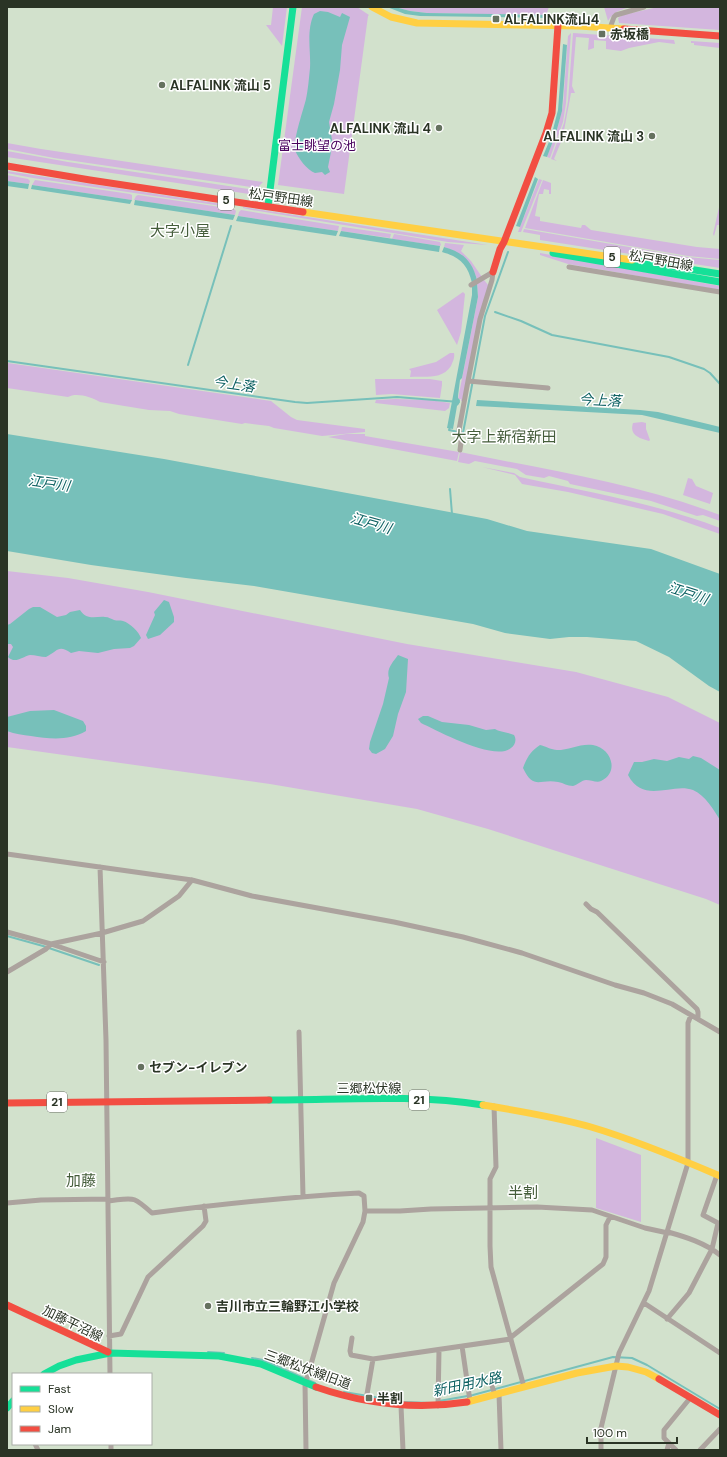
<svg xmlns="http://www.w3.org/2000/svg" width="727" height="1457" viewBox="0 0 727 1457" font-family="'DM Sans','Noto Sans JP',sans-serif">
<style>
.green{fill:#d3b6de}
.water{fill:#77c0ba}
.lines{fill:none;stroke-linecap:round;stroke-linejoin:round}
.stream{stroke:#77c0ba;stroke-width:2}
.street{stroke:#aca39e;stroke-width:5}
.fast{stroke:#16e098;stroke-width:7}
.slow{stroke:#ffcf43;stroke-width:7}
.jam{stroke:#f24e42;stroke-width:7}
.poi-dot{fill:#65715f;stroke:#fff;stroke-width:1.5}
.labels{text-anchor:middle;stroke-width:3;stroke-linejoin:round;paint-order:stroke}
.shield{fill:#fff;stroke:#6a7166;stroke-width:1}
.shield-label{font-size:12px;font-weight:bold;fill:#2a3425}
.poi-label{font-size:13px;font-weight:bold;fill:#2a3425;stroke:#fff;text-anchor:start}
.park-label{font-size:13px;fill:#48015d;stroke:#fff}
.street-label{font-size:13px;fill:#2a3425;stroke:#fff}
.water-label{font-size:14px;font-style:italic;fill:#0d6162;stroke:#fff}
.quarter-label{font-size:15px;fill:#455d3b;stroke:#fff}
</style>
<rect width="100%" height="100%" fill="#d2e1cc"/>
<path class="green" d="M273 7H287L282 46 266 25H271Z
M302 7H357L369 15 368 16 344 194 278 185Z
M395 7H549L546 15 427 13 410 11Z
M604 7H630C620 10 613 12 608 21Z
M658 7H720V30L619 23 618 18 623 15Z
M571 33 566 103 563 122 550 158 547 157 557 130 563 106 568 36Z
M573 33 674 40 675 44 659 42 629 48 621 51 606 49V41L594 40V48L588 50 589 38 576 37 572 86 575 93H571L563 136 567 139 563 137 554 159 557 161 551 159 564 123 568 101Z
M691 41 720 43V48L694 45V43H691Z
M7 143 41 149 263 182 257 188 54 158 7 149Z
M7 151 68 162 255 190 249 194 7 157Z
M7 171 26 174 235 206H222L33 178 7 173Z
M7 175 28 179 30 181 29 184 7 181Z
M539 179 542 180 521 232H518Z
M35 180 130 194 132 195V200L32 185Z
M543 180 551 183V194H549V190L544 189 543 194H539L535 216 540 217V221L581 228 582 225H585L591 230 697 247 720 249V259L688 256 525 228Z
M138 195 234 209 236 211 235 215 134 200 136 196Z
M720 203V225H717L714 236 713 234Z
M243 207 488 245 448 242 252 210 243 208Z
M241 210 247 211 339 226 338 231 238 216 239 212Z
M342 227H343L391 234 390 238 341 231Z
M524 229 687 257 720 260V268L540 240V235L523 232Z
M394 234 440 242 441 245 440 246 392 239Z
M445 243 464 245 461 251 471 261 482 277 477 280C473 263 460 252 444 247Z
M540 253 720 286V290L568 264 540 255Z
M484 280 489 286 463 401H461V399H458L478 297 477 283Z
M463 292 465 294 461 332 457 345 437 310Z
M450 353H454C455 358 453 361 451 366 442 380 425 376 410 377L411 371 409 369 436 362Z
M7 362 8 363 271 401 291 417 297 420 365 429V432L322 436 274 428 269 426 245 423 242 424 179 414 170 411 149 410 100 402C92 397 76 392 68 397L7 388Z
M375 379H430L442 381V385L440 398 392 394 376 395Z
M395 399 430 400 450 403 449 408 445 411 375 403 376 400Z
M642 422 646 423V429L650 440 649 441C639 438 629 435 633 423Z
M346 434H365V436L459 452 457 461 328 437Z
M460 452C547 470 636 483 720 515V521L703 515 697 516 651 501 570 484 568 481 549 476 544 478 526 475 517 469 475 461 469 464 458 462Z
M482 467 514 473 520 477C588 492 655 503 720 528V534L663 514 568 492 522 484 515 475Z
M688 478 692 479 696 486 713 493 710 504 683 495Z
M7 571 68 578 148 592 407 644 576 672 668 697 720 723V905L706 899 488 829 417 809 270 784 7 747Z
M596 1138 641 1155V1222L596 1208Z"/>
<path class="water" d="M387 7H395L410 11 427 13 552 15 553 16 551 18 420 16 405 14Z
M320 11 328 12 340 17 342 13 350 17 342 45 340 70 334 104 329 122 332 140 331 152 328 167 330 172 325 175 322 172 315 173C307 170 298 158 295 150 293 140 303 111 306 99 308 90 309 78 310 68 311 51 306 31 314 14Z
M563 44 567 45 562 111 556 133 547 157 543 156 551 137 558 110Z
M535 177 538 179 520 227 516 226Z
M7 181 29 184 28 189 7 186Z
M32 185 132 200 130 204 31 189Z
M135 200 235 215 233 220 134 205Z
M238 216 338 231 336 236 236 221Z
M341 231 440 246 439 252 339 236Z
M444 247C462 252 472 260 477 280L472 283C468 265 460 257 442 252Z
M477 283 478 297 462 378 460 380 458 396V398L460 400 459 404 457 406 453 429 447 428 472 295V286Z
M477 400 640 410 658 412 712 425 720 427V433L642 415 476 406Z
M7 434 164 459 487 519 527 531 651 549 720 574V692L709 686 669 657 636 641 587 637H569L550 639 505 633 473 624 254 586 186 578 91 565 7 551Z
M164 600 169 602 174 617V622L160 635 148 639 146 635 155 615 154 612Z
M33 607H40L57 617 66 615 70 612 80 610C87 621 96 616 105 617 109 617 111 619 114 620 117 621 120 620 123 621 130 623 139 632 141 638L134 646 130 648 114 649 98 653 79 651 71 653C58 644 58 651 46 657 41 657 35 655 30 655 22 657 15 664 8 657L13 647 11 644H7V625L10 624 29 609Z
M398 655 408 659 406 692 398 714 393 736 385 749 376 754 372 753 369 749 370 742 383 704 389 678C386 669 393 662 398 655Z
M54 710 83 721 86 726V731C69 741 50 739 31 736 23 735 15 734 7 731V717L30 711Z
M423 716H428L442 722 469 725 486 730 495 729C499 732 508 732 514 735 517 740 515 745 511 748 495 762 438 731 421 723L418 719Z
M540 745C545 746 552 750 557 750 569 750 581 743 593 745 611 748 620 772 601 781 597 783 591 780 586 780 582 780 577 785 573 786 567 786 564 783 558 782 540 778 534 791 523 768 527 757 531 751 540 745Z
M693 756 701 758 720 770V820C713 809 706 796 693 790 672 782 644 805 628 775L634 762H642L654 759 667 761 679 757 689 759Z"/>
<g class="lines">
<path class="stream" d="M495 312 521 321 552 335 669 357 704 369 710 373 720 384
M7 361 295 402 307 403 397 397 459 402
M188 365 231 226
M450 427 449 430 463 433 485 316 508 252
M450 489 452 514
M7 936 43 946 99 965
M208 1352 224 1353
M252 1358 263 1360 315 1383
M344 1392 404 1402 431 1403
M439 1401 473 1395 613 1357 632 1358 647 1365 720 1409"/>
<path class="street" d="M610 28 614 17 616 15 644 7
M569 267 720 292
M471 285 493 272
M468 381 548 388
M460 450 461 442 459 430 468 381 480 319 492 280 493 272
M7 854 192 880 252 896 394 922 463 937 522 953 615 985 644 993 672 1004 720 1032
M100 867 106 1040 110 1374
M586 904 591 909 597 912 697 1009 698 1012V1019
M7 932 51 944 104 962
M7 972 46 949 51 944 102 933 143 921 179 896 192 880
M299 1032 303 1196
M494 1106 496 1167 490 1179V1246L491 1267 524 1387
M108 1201C134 1198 132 1195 152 1213 221 1204 290 1197 359 1193L364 1196 365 1211 363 1222 334 1283 308 1375 305 1383 306 1450
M7 1203 41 1200 108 1199
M365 1211H400L431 1209 537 1207 592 1210 645 1228 668 1233
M668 1232C686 1237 705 1243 720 1255
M644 1303 720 1353
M667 1319 689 1293 712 1249 718 1223 703 1215 717 1175
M109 1336 121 1334 148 1277 203 1226 206 1221 204 1206
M352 1338 350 1351 351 1355 373 1359 511 1339
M510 1338 603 1264 606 1257V1225L610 1217
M462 1346 470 1401
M492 1386 495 1395
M499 1394 501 1450
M366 1400 373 1359
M401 1406 403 1450
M438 1406 439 1350
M669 1443 664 1438V1430L691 1397
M35 1444 38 1450
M111 1444V1450
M601 1450V1428L619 1353 649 1291 688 1163V1023L691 1015
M667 1450 669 1443 676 1450
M700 1450 720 1429"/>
<path class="fast" d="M268 206 293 7
M553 253 720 282
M632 260 720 274
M269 1100C340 1100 413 1094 483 1105
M44 1374 59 1366 76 1360 110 1353 219 1356 261 1364 316 1387
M7 1408 13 1401"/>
<path class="slow" d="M372 7 391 17 417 23 579 26 624 29
M303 212 632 260
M483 1105C520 1111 556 1117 591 1127 635 1140 678 1158 720 1176
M467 1402 577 1373 616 1366 628 1367 646 1372 659 1379"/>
<path class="jam" d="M624 29 720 36
M7 166 90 180 303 212
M493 272 500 249 504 242 546 133 552 113 558 25
M7 1103 269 1100
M7 1305 108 1352
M659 1379 720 1415
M316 1387C365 1404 415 1410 467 1402"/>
</g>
<g class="poi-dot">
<rect x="492" y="15" width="8" height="8" rx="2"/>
<rect x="598" y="30" width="8" height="8" rx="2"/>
<circle cx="162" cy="85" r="4"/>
<circle cx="439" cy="128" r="4"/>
<circle cx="652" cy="136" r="4"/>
<circle cx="141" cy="1067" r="4"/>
<circle cx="208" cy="1306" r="4"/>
<rect x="365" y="1394" width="8" height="8" rx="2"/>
</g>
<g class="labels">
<g class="shield">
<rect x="218" y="190" width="16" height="20" rx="3"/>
<rect x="604" y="247" width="16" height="20" rx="3"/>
<rect x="409" y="1090" width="20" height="20" rx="3"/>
<rect x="47" y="1092" width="20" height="20" rx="3"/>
</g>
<g class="shield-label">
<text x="226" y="204">5</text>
<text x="612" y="261">5</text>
<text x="419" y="1104">21</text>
<text x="57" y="1106">21</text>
</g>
<g class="poi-label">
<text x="504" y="24">ALFALINK流山4</text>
<text x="610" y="39">赤坂橋</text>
<text x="170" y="90">ALFALINK 流山 5</text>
<text x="431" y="133" text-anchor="end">ALFALINK 流山 4</text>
<text x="644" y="141" text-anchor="end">ALFALINK 流山 3</text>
<text x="149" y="1072">セブン-イレブン</text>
<text x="216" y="1311">吉川市立三輪野江小学校</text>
<text x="377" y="1403">半割</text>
</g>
<g class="park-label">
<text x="317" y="150">富士眺望の池</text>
</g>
<g class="street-label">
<text transform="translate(281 197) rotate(8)" y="5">松戸野田線</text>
<text transform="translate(661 260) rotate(10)" y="5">松戸野田線</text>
<text x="369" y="1093">三郷松伏線</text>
<text transform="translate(73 1323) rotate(26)" y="5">加藤平沼線</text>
<text transform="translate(308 1369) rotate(20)" y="5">三郷松伏線旧道</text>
</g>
<g class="water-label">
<text transform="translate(234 384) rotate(8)" y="5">今上落</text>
<text transform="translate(600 400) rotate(3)" y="5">今上落</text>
<text transform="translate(49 483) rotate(8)" y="5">江戸川</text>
<text transform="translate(371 523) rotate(16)" y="5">江戸川</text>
<text transform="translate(688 593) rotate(18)" y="5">江戸川</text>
<text transform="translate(467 1384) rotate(-12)" y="5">新田用水路</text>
</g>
<g class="quarter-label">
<text x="180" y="236">大字小屋</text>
<text x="504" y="442">大字上新宿新田</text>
<text x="81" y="1186">加藤</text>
<text x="523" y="1198">半割</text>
</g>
</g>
<rect width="727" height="1457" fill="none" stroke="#2a3425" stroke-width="16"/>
<rect x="12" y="1373" width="140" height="72" fill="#ffffff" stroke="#aaaea8"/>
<rect x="20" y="1386" width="20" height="6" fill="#16e098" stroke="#aaaea8"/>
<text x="48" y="1393" font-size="12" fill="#2a3425">Fast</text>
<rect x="20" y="1406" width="20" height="6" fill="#ffcf43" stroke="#aaaea8"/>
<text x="48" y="1413" font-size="12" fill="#2a3425">Slow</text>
<rect x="20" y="1426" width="20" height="6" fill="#f24e42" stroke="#aaaea8"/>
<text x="48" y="1433" font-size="12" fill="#2a3425">Jam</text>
<path d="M587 1437v6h90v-6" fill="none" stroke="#2a3425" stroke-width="2"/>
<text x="593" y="1437" font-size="12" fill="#2a3425" stroke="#ffffff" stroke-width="3" paint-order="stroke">100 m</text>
</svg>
